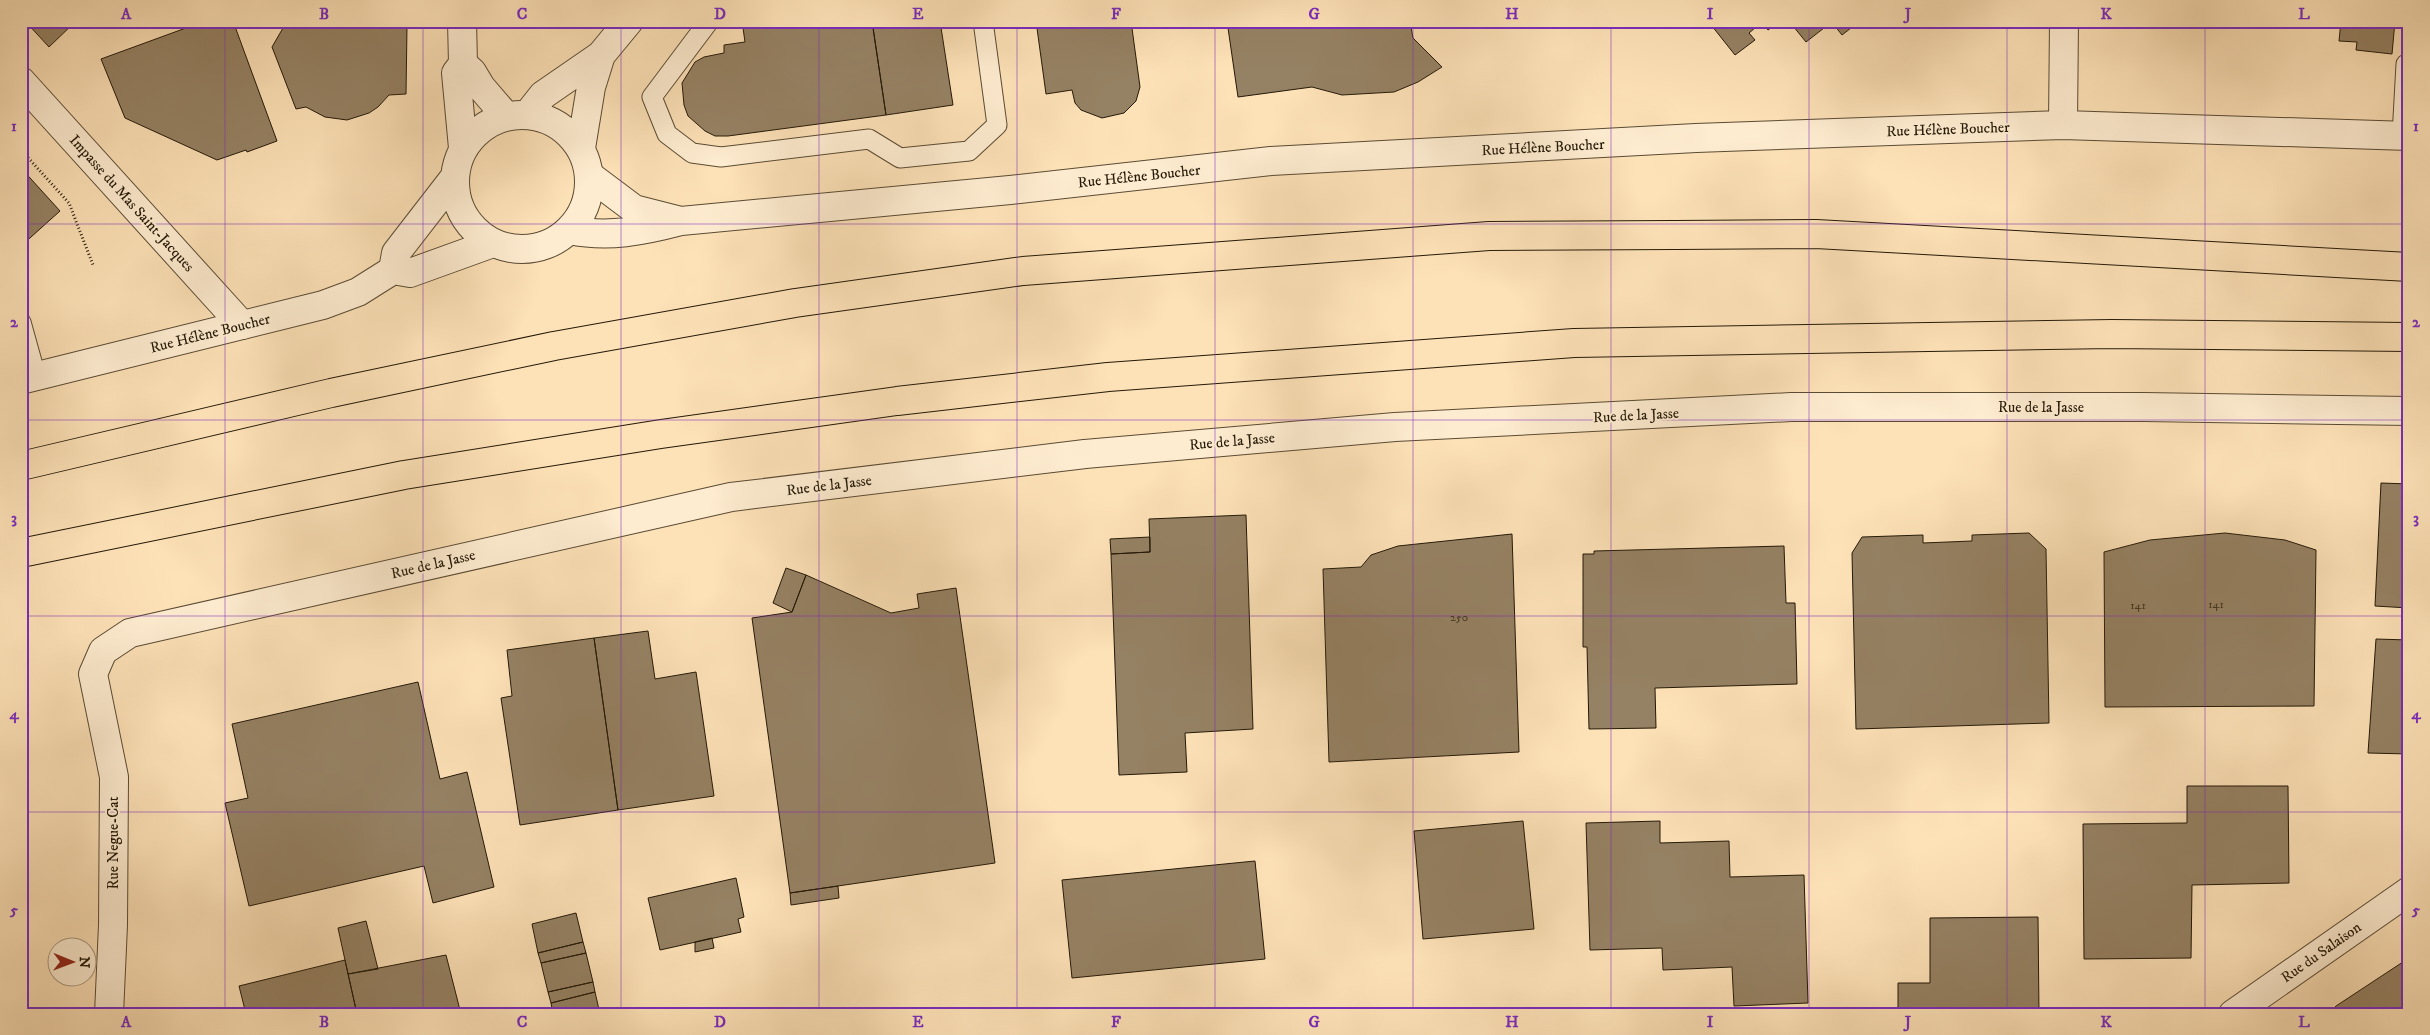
<svg xmlns="http://www.w3.org/2000/svg" width="2430" height="1035" viewBox="0 0 2430 1035" font-family="'IM FELL DW Pica',serif">
<style>
.building{fill:#958163;stroke:#241908}
.lines{fill:none;stroke-linecap:round;stroke-linejoin:round}
.service-casing{stroke:#5a4b34;stroke-width:21}
.minor-casing{stroke:#5a4b34;stroke-width:30}
.tertiary-casing{stroke:#5a4b34;stroke-width:30}
.trunk-casing{stroke:#241908;stroke-width:30}
.path{stroke:#241908;stroke-width:3;stroke-dasharray:1 2.5;stroke-linecap:butt}
.service{stroke:#feecd0;stroke-width:19}
.minor{stroke:#feecd0;stroke-width:28}
.tertiary{stroke:#feecd0;stroke-width:28}
.trunk{stroke:#fde1b7;stroke-width:28}
.grid{fill:none;stroke:#7b2cbf;stroke-width:1;stroke-opacity:0.55}
.labels{text-anchor:middle;stroke-width:4;stroke-linejoin:round;paint-order:stroke}
.number-label{font-size:12px;fill:#40331f}
.street-label{font-size:15px;fill:#241908;stroke:#feecd0}
.neatline{fill:none;stroke:#7b2cbf;stroke-width:2}
.grid-label{font-size:16px;text-anchor:middle;font-weight:bold;fill:#7b2cbf}
</style>
<rect width="100%" height="100%" fill="#fde1b7"/>
<filter id="stains"><feTurbulence type="fractalNoise" baseFrequency=".004" numOctaves="4"/><feColorMatrix values="0 0 0 0 .2 0 0 0 0 .09 0 0 0 0 .02 0 0 0 .5 -.17"/></filter>
<radialGradient id="worn" r=".72"><stop offset=".6" stop-color="#630" stop-opacity="0"/><stop offset="1" stop-color="#630" stop-opacity=".3"/></radialGradient>
<path class="building" d="M25 21H76L49 47Z
M205 21H233L277 141 247 152 246 150 217 160 125 118 101 59Z
M287 21H403L407 26 406 94 389 95 378 107 369 113 347 120 325 117 306 107 296 109 272 47Z
M742 21H872L886 115 728 136H715L705 131 688 116 684 105 682 83 695 62 704 57 724 53V45L745 42Z
M872 21H940L953 105 886 115Z
M1036 21H1131L1140 87 1136 101 1124 113 1102 118 1081 110 1075 103 1072 90 1046 94Z
M1227 21H1410L1413 38 1442 67 1418 82 1394 92 1342 95 1312 87 1238 97Z
M1708 21H1780L1768 30 1762 22 1749 33 1755 40 1735 55Z
M1789 21H1820L1824 28 1806 42Z
M1831 21H1860L1842 35Z
M2341 21H2395L2392 54 2356 50 2357 42 2339 41Z
M21 168 60 211 21 246Z
M2381 483 2409 484V608L2375 606Z
M1246 515 1253 729 1185 733 1187 772 1119 775 1111 554 1150 552 1149 519Z
M2029 533 2046 549 2049 723 1856 729 1852 553 1862 537 1923 535V543L1972 541V535Z
M2225 533 2285 540 2316 550 2314 706 2105 707 2104 552 2150 540Z
M1512 534 1519 752 1329 762 1323 569 1361 567 1371 555 1398 546Z
M1150 537V552L1111 554 1110 539Z
M1784 546 1786 603H1795L1797 684 1655 688 1656 728 1589 729 1587 647H1583V554H1594V551Z
M786 568 806 575 792 612 773 603Z
M806 575 891 613 919 608 917 594 956 588 995 863 790 893 752 618 792 612Z
M648 631 655 679 696 672 714 796 618 810 594 638Z
M594 638 618 810 520 825 501 698 512 696 507 650Z
M2376 639 2409 640V754L2368 753Z
M418 682 440 779 467 772 494 887 433 903 424 866 249 906 225 803 248 798 232 724Z
M2187 786H2288L2289 883 2192 885 2191 958 2084 959 2083 824 2187 823Z
M1523 821 1534 929 1423 939 1414 831Z
M1660 821V843L1729 841 1730 877 1804 875 1808 1003 1734 1006 1732 967 1663 970 1662 948 1590 950 1586 823Z
M1255 861 1265 959 1072 978 1062 880Z
M736 878 744 917 738 919 741 932 660 950 648 898Z
M838 886 839 898 791 905 790 893Z
M576 913 583 942 538 953 532 924Z
M2038 917 2039 1014H1898V983H1930V918Z
M366 921 378 969 348 974 338 928Z
M712 938 714 948 695 952V942Z
M583 942 586 953 541 963 538 953Z
M586 953 593 982 548 992 541 963Z
M446 955 461 1014H357L348 974Z
M2409 958V1014H2329L2336 1006Z
M345 960 357 1014H246L239 986Z
M593 982 595 992 551 1003 548 992Z
M595 992 600 1014H553L551 1003Z"/>
<g class="lines">
<g class="service-casing">
<path id="service" d="M709 21 652 97 667 134 692 153 721 157 869 139 900 158 969 151 997 125 983 21
M2402 136 2406 64
M21 322 36 376"/>
</g>
<g class="minor-casing">
<path id="minor" d="M462 21 463 64 456 73 463 148
M463 64 472 72 481 87 506 116
M21 81 242 325
M528 114 543 95 601 55 629 21
M2063 125 2064 21
M581 148 591 87 601 55
M590 176 634 209 677 220
M570 230C608 238 643 231 681 221L1010 190 1271 161 1696 138 2063 125 2409 136"/>
</g>
<g class="tertiary-casing">
<path id="tertiary" d="M455 182a67 67 0 1 1 134 0a67 67 0 1 1-134 0Z
M393 270 396 253 454 178
M21 380 323 305 358 292 393 270 410 273 493 243
M109 1014 113 925 114 777 93 674 103 651 130 633 731 497 1085 454 1395 427 1791 407H2144L2409 411
M2233 1014 2409 891"/>
</g>
<g class="trunk-casing">
<path id="trunk" d="M21 466 331 393 554 346 795 303 1023 271 1489 236 1675 235 1816 234 2409 267
M21 553 404 475 661 434 897 401 1108 377 1574 343 2112 334 2409 337"/>
</g>
<path class="path" d="M21 150 69 203 93 265"/>
<use href="#service" class="service"/>
<use href="#minor" class="minor"/>
<use href="#tertiary" class="tertiary"/>
<use href="#trunk" class="trunk"/>
</g>
<path class="grid" d="M225 21V1014M423 21V1014M621 21V1014M819 21V1014M1017 21V1014M1215 21V1014M1413 21V1014M1611 21V1014M1809 21V1014M2007 21V1014M2205 21V1014M21 224H2409M21 420H2409M21 616H2409M21 812H2409"/>
<g class="labels">
<g class="number-label">
<text x="2216" y="608">141</text>
<text x="2138" y="609">141</text>
<text x="1459" y="621">250</text>
</g>
<g class="street-label">
<text transform="translate(1948 129) rotate(-2)" y="5">Rue Hélène Boucher</text>
<text transform="translate(1543 147) rotate(-3)" y="5">Rue Hélène Boucher</text>
<text transform="translate(1139 176) rotate(-6)" y="5">Rue Hélène Boucher</text>
<text transform="translate(132 203) rotate(48)" y="5">Impasse du Mas Saint-Jacques</text>
<text transform="translate(210 333) rotate(-14)" y="5">Rue Hélène Boucher</text>
<text x="2041" y="412">Rue de la Jasse</text>
<text transform="translate(1636 415) rotate(-3)" y="5">Rue de la Jasse</text>
<text transform="translate(1232 441) rotate(-5)" y="5">Rue de la Jasse</text>
<text transform="translate(829 485) rotate(-7)" y="5">Rue de la Jasse</text>
<text transform="translate(433 564) rotate(-13)" y="5">Rue de la Jasse</text>
<text transform="translate(113 843) rotate(-90)" y="5">Rue Negue-Cat</text>
<text transform="translate(2321 952) rotate(-35)" y="5">Rue du Salaison</text>
</g>
</g>
<rect width="2430" height="1035" fill="none" stroke="#fde1b7" stroke-width="55"/>
<g transform="translate(72 962) rotate(91)"><circle r="24" fill="#feecd0" stroke="#a79880"/>
<path d="M0-4L9 19L0 12L-9 19Z" fill="#8f2418"/>
<text y="-8" font-size="14" font-weight="bold" text-anchor="middle" fill="#241908">N</text>
</g>
<rect x="28" y="28" width="2374" height="980" class="neatline"/>
<g class="grid-label">
<text x="126" y="19">A</text>
<text x="324" y="19">B</text>
<text x="522" y="19">C</text>
<text x="720" y="19">D</text>
<text x="918" y="19">E</text>
<text x="1116" y="19">F</text>
<text x="1314" y="19">G</text>
<text x="1512" y="19">H</text>
<text x="1710" y="19">I</text>
<text x="1908" y="19">J</text>
<text x="2106" y="19">K</text>
<text x="2304" y="19">L</text>
<text x="14" y="131">1</text>
<text x="2416" y="131">1</text>
<text x="14" y="327">2</text>
<text x="2416" y="327">2</text>
<text x="14" y="523">3</text>
<text x="2416" y="523">3</text>
<text x="14" y="719">4</text>
<text x="2416" y="719">4</text>
<text x="14" y="915">5</text>
<text x="2416" y="915">5</text>
<text x="126" y="1027">A</text>
<text x="324" y="1027">B</text>
<text x="522" y="1027">C</text>
<text x="720" y="1027">D</text>
<text x="918" y="1027">E</text>
<text x="1116" y="1027">F</text>
<text x="1314" y="1027">G</text>
<text x="1512" y="1027">H</text>
<text x="1710" y="1027">I</text>
<text x="1908" y="1027">J</text>
<text x="2106" y="1027">K</text>
<text x="2304" y="1027">L</text>
</g>
<rect width="100%" height="100%" filter="url(#stains)"/>
<rect width="100%" height="100%" fill="url(#worn)"/>
</svg>
